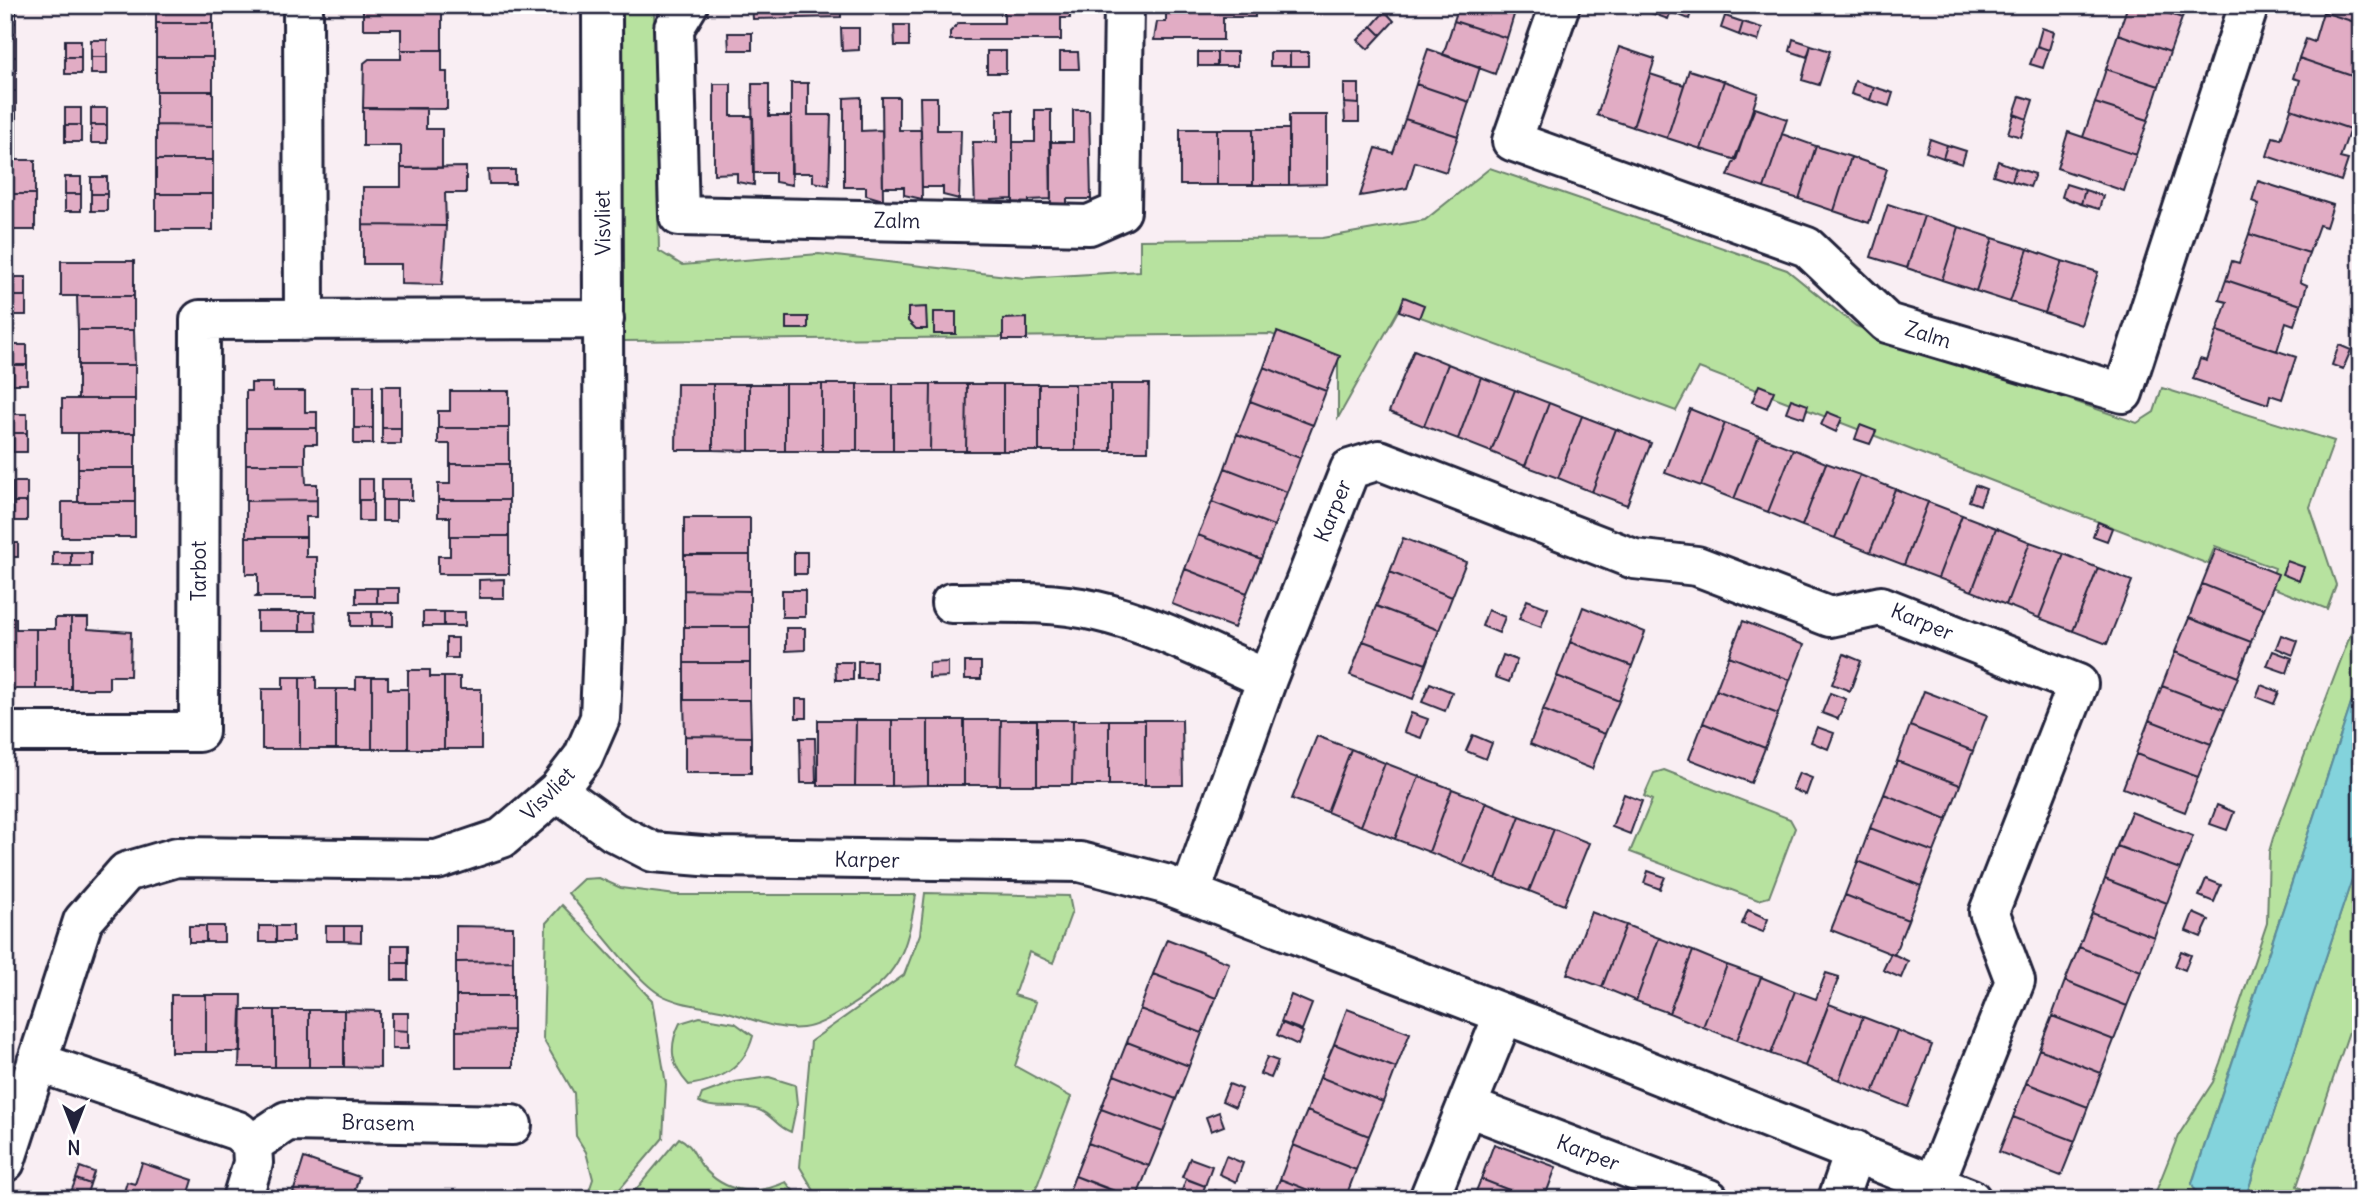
<svg xmlns="http://www.w3.org/2000/svg" width="2366" height="1204" viewBox="0 0 2366 1204" font-family="Delius,sans-serif">
<style>
.green{fill:#b7e29f;stroke:#6c826d;stroke-width:2}
.water{fill:#83d3dc;stroke:#5c8c9c;stroke-width:2}
.building{fill:#e1acc4;stroke:#22223b;stroke-width:2}
.lines{fill:none;stroke-linecap:round;stroke-linejoin:round}
.street-casing{stroke:#22223b;stroke-width:44}
.street{stroke:#fff;stroke-width:38}
.labels{text-anchor:middle;stroke-width:7;stroke-linejoin:round;paint-order:stroke}
.street-label{font-size:21px;fill:#22223b;stroke:#fff}
</style>
<rect width="100%" height="100%" fill="#f9eef3"/>
<filter id="ink" filterUnits="userSpaceOnUse"><feTurbulence type="fractalNoise" baseFrequency=".0143" numOctaves="2"/><feDisplacementMap in="SourceGraphic" scale="14" xChannelSelector="R" yChannelSelector="G"/><feConvolveMatrix kernelMatrix="1 2 1 2 8 2 1 2 1" color-interpolation-filters="sRGB"/></filter>
<g filter="url(#ink)">
<path class="green" d="M620 5H661L654 12 659 251 682 265 819 254 1024 278 1140 271V240L1322 238 1425 220 1490 168 1787 270 1856 326 2137 423 2154 412 2162 388 2334 441 2310 507 2336 585 2327 609 2269 586 2275 568 2215 546 2208 564 1699 368 1676 411 1399 309 1338 418V361L1271 334 624 341Z
M2361 607V674L2192 1183 2199 1197 2203 1199H2153L2178 1136 2213 1082 2220 1063 2267 923 2269 852 2273 838Z
M1664 770 1790 819 1795 828 1769 897 1758 900 1630 852 1652 800 1644 796 1654 773Z
M2361 852V996L2297 1186 2306 1191 2304 1199H2245Z
M599 878 621 888 676 895H916C906 954 900 975 847 1008 834 1016 819 1026 803 1028 776 1031 751 1018 725 1011 703 1006 678 1005 658 993 634 978 590 918 568 893L583 879Z
M925 893 1069 896 1072 911 1053 963 1029 952 1014 995 1036 1002 1015 1066 1071 1097 1032 1199H819L800 1167 811 1041 904 975 920 934Z
M562 905 652 1000 666 1084 663 1138 614 1196 589 1191 593 1179 586 1152 576 1136 574 1093 543 1039 546 923Z
M700 1017 735 1023 753 1036C744 1069 721 1080 689 1085 671 1066 668 1047 680 1023Z
M769 1077 795 1085 797 1104 791 1132C778 1128 771 1114 759 1110 739 1103 715 1111 699 1102L702 1094 735 1082Z
M679 1138C692 1144 694 1155 702 1166 725 1194 756 1196 786 1182L800 1199H628Z"/>
<path class="water" d="M2361 674V852L2245 1199H2203L2199 1197 2192 1184Z"/>
<path class="building" d="M5 5H16V23H5Z
M156 5H213V23H156Z
M363 5H426V12H442V50H401V29H363Z
M752 5H841V17L753 19Z
M1004 5H1073V9H1070V18H1061V40H950V32L959 23H1004Z
M1166 5H1255V17H1223V40H1154L1157 22H1166Z
M1459 5H1517L1507 38 1454 21Z
M1628 5H1673L1668 19Z
M1673 5 1693 6 1689 19 1671 12Z
M1849 5H1864L1862 11Z
M2128 5H2144L2182 18 2170 52 2118 34Z
M2144 5H2186L2182 18Z
M2326 5H2361V24L2323 12Z
M1385 11 1394 21 1381 35 1372 26Z
M2323 12 2361 24V79L2299 58 2306 39 2314 42Z
M1725 16 1743 22 1739 35 1721 28Z
M1454 21 1507 38 1495 74 1443 55Z
M1743 22 1762 28 1758 41 1739 35Z
M5 23H16V57H5Z
M156 23H213V57H156Z
M894 25H909V46H895Z
M1372 26 1381 35 1368 49 1358 40Z
M841 28H859V50L842 51Z
M2042 28 2054 32 2049 50 2037 46Z
M728 33H752V50H729Z
M2118 34 2170 52 2159 86 2106 69Z
M1793 39 1811 45 1807 57 1790 51Z
M65 40H81V57H65Z
M91 40H107V57H91Z
M1811 45 1830 51 1819 85 1802 80Z
M2037 46 2049 50 2043 68 2030 64Z
M1619 47 1655 59 1633 127 1597 115Z
M1428 49 1480 67 1469 102 1416 84Z
M401 50H442V72H447V109L363 108 364 63 369 59H401Z
M987 51H1006V73H987Z
M1060 52H1078L1079 69H1060Z
M1198 52H1217V66H1198Z
M1217 52H1237V66H1217Z
M1270 52H1290V66H1270Z
M1290 52H1308V66H1290Z
M5 57H16V91H5Z
M65 57H81V74H65Z
M91 57H107V74H91Z
M156 57H213V91H156Z
M2299 58 2361 79V101L2350 129 2291 109 2300 80 2293 78Z
M2106 69 2159 86 2148 120 2095 103Z
M1689 70 1724 81 1701 149 1667 138Z
M1650 74 1684 85 1667 138 1633 127Z
M1724 81 1758 93 1736 160 1701 149Z
M1855 81 1874 87 1870 100 1851 94Z
M791 83H808V115H831L829 185 813 182V173H791Z
M714 84H731V116H753L754 185 737 182V173L714 174Z
M752 84H769V116H791L792 185 775 182V173H753Z
M1344 84H1359V104L1344 103Z
M1416 84 1469 102 1458 136 1405 119Z
M1874 87 1893 93 1889 106 1870 100Z
M5 91H16V125H5Z
M156 91H213V126L156 125Z
M2020 96 2033 100 2027 119 2014 114Z
M861 97V131L882 130 883 200 866 195V187H844V98Z
M882 97H899V130H921L922 199 904 195V187H883Z
M920 97H937V130H961L959 199 943 195V187H922Z
M1344 103 1359 104V122H1345Z
M2095 103 2148 120 2136 155 2083 137Z
M65 108H81V125H65Z
M91 108H107V125H91Z
M363 108H426V129H442V168H401V146H363Z
M1755 108 1787 119 1764 188 1728 176Z
M2291 109 2350 129 2340 158 2348 160 2341 181 2267 156 2273 137 2281 139Z
M997 110H1013V199L991 200 992 208 975 211 973 142H997Z
M1035 110H1051V199L1029 200V208L1013 211V142H1035Z
M1073 110H1089L1091 199H1067V208L1051 211 1050 142H1073Z
M2014 114 2027 119 2021 137 2008 133Z
M1289 115H1327V184L1289 185Z
M1405 119 1458 136 1446 172 1415 162 1407 188 1360 196 1376 148 1393 153Z
M5 125H16V160H5Z
M65 125H81V142H65Z
M91 125H107V143H91Z
M156 125 213 126V160H156Z
M1180 129H1217V185H1180Z
M1217 129H1253V185H1217Z
M1253 129H1289V185H1253Z
M2068 132 2136 155 2124 191 2057 168Z
M1782 134 1816 146 1799 199 1764 188Z
M1930 139 1947 145 1943 158 1926 152Z
M1947 145 1966 151 1962 164 1943 158Z
M1816 146 1851 157 1834 211 1799 199Z
M1851 157 1887 169 1869 223 1834 211Z
M5 160H35V194H5Z
M156 160H213V194H156Z
M1998 161 2016 168 2012 181 1993 175Z
M466 167V193H445L446 226 363 225V187H401V168Z
M2016 168 2035 174 2030 187 2012 181Z
M488 170H515V184H489Z
M65 177H81V194H65Z
M91 177H107V194H91Z
M2258 181 2333 205 2326 227 2319 225 2309 253 2249 234 2259 204 2252 201Z
M2066 184 2085 190 2081 204 2062 197Z
M2085 190 2103 196 2099 209 2081 204Z
M5 194H35V230H5Z
M65 194H81V211H65Z
M91 194H107V211H91Z
M156 194H213V230H156Z
M1888 204 1924 216 1907 268 1871 257Z
M1924 216 1959 227 1942 280 1907 268Z
M363 225 446 226 442 285 401 284V264H363Z
M1959 227 1993 238 1976 291 1942 280Z
M2249 234 2309 253 2300 282 2307 285 2301 305 2226 280 2232 261 2239 263Z
M1993 238 2028 249 2010 302 1976 291Z
M2028 249 2062 261 2045 313 2010 302Z
M61 261H134V296H61Z
M2062 261 2098 272 2081 325 2045 313Z
M12 277H26V296H12Z
M2226 280 2301 305 2294 325 2286 322 2277 351 2217 331 2227 302 2219 300Z
M12 296H26V315H12Z
M77 296H134V330H78Z
M1404 297 1424 305 1419 318 1399 311Z
M926 307 927 329H916L908 321V308Z
M934 312H956V334H934Z
M786 317H808V329H786Z
M1027 318V340H1003V319Z
M78 330H134L135 365H78Z
M2217 331 2296 357 2282 399 2270 395 2268 404 2193 379 2200 359 2207 361Z
M1277 332 1340 356 1326 391 1264 367Z
M13 345H27V365H13Z
M2339 345 2351 350 2343 369 2332 365Z
M1414 350 1448 364 1424 426 1389 412Z
M1448 364 1481 377 1458 439 1424 426Z
M13 365H27V384H13Z
M78 365H135V399H78Z
M1264 367 1326 391 1313 425 1250 401Z
M1481 377 1515 390 1491 452 1458 439Z
M251 383H273V391H305V412H317V428H246V391H251Z
M677 384H713V450H676Z
M713 384H749V451L713 450Z
M749 384H785V451H749Z
M785 384H822V451H785Z
M822 384H857V451H822Z
M857 384H893V451H857Z
M893 384H931L930 451H893Z
M931 384H967L966 451H930Z
M967 384H1003V451H966Z
M1003 384H1039V451H1003Z
M1039 384H1075V451H1039Z
M1075 384H1111V451H1075Z
M1111 384H1149L1148 451H1111Z
M1759 385 1774 391 1767 408 1752 402Z
M354 386H373V428H354Z
M382 386H401V428H382Z
M1515 390 1549 403 1525 466 1491 452Z
M450 391H509V428H438V411H450Z
M62 399H135V433H62Z
M1791 399 1808 405 1804 418 1786 412Z
M1250 401 1313 425 1300 458 1237 434Z
M1549 403 1582 416 1558 478 1525 466Z
M1690 409 1725 423 1701 486 1665 473Z
M1827 412 1842 418 1836 432 1821 425Z
M13 414H27V433H13Z
M1582 416 1616 429 1592 492 1558 478Z
M1725 423 1759 436 1734 499 1701 486Z
M1860 425 1876 431 1870 444 1855 439Z
M246 428H317V444H305V464H246Z
M354 428H373V444H354Z
M382 428H401V444H382Z
M438 428H509V464H450V444H438Z
M1616 429 1651 443 1627 505 1592 492Z
M13 433H27V452H13Z
M78 433H135V468H78Z
M1237 434 1300 458 1287 492 1225 468Z
M1759 436 1793 449 1768 512 1734 499Z
M1793 449 1826 463 1802 526 1768 512Z
M1826 463 1860 475 1835 538 1802 526Z
M246 464H305L306 484H317V500L246 501Z
M450 464H509V500H438V484H450Z
M78 468H135V502H78Z
M1225 468 1287 492 1274 526 1212 502Z
M1860 475 1895 489 1870 552 1835 538Z
M359 479H373V500H359Z
M382 479H412V500H382Z
M13 482H27V502H13Z
M1975 485 1986 489 1980 505 1969 501Z
M1895 489 1928 502 1904 565 1870 552Z
M317 500V517H306V537H246V501Z
M359 500H373V521H359Z
M382 500H396V521H382Z
M438 500H509V536H450V517H438Z
M13 502H27V521H13Z
M62 502H135V537H62Z
M1212 502 1274 526 1261 559 1198 535Z
M1928 502 1962 515 1938 578 1904 565Z
M1962 515 1996 528 1972 591 1938 578Z
M684 518H750V555H684Z
M2098 522 2112 528 2107 541 2093 536Z
M1996 528 2030 542 2006 605 1972 591Z
M1198 535 1261 559 1247 593 1185 569Z
M450 536H509V574H438V556H450Z
M246 537H306V557H317V597H254L258 595V574H246Z
M1403 538 1466 562 1452 597 1390 572Z
M2030 542 2064 554 2039 618 2006 605Z
M5 543H18V557H5Z
M2216 549 2278 574 2264 609 2202 584Z
M53 552H71V566H53Z
M71 552H91V566H71Z
M794 552H807V574H794Z
M2064 554 2098 568 2073 631 2039 618Z
M684 555H750V591L684 590Z
M2287 561 2304 567 2299 581 2282 574Z
M2098 568 2132 581 2107 644 2073 631Z
M1185 569 1247 593 1234 628 1172 604Z
M1390 572 1452 597 1439 630 1376 606Z
M504 579V598H479V580Z
M2202 584 2264 609 2251 642 2189 618Z
M356 588H377V603H356Z
M377 588H399V603H377Z
M684 590 750 591V627H684Z
M782 590H805V617H782Z
M1527 600 1548 608 1541 627 1519 619Z
M1376 606 1439 630 1426 664 1363 641Z
M1583 607 1645 632 1632 666 1570 642Z
M1488 610 1505 617 1499 633 1482 626Z
M257 612H300V631H257Z
M300 612H315L316 631H300Z
M351 612H372V626H351Z
M372 612H393V626H372Z
M423 612H444V626H423Z
M444 612H465V626H444Z
M5 618H16V629H36V689H5Z
M55 618H71V689H36V629H55Z
M71 618H88V629L131 632 130 676H109V689H71Z
M2189 618 2251 642 2238 677 2175 652Z
M1743 621 1804 645 1790 680 1729 656Z
M684 627H750V663H684Z
M786 628H805V650L786 651Z
M2281 635 2298 641 2293 655 2276 648Z
M446 638H458V658H446Z
M1363 641 1426 664 1413 699 1350 675Z
M1570 642 1632 666 1619 701 1557 676Z
M2273 651 2292 658 2287 673 2267 666Z
M2175 652 2238 677 2225 710 2162 686Z
M1844 654 1861 661 1850 691 1832 684Z
M1503 655 1517 660 1509 682 1495 677Z
M1729 656 1790 680 1778 714 1716 690Z
M858 661H876V679H858Z
M835 662H853V680H836Z
M948 662V677L929 678V663Z
M965 662H981V679H965Z
M684 663H750V700H684Z
M408 670H430V677H444V749H408Z
M1557 676 1619 701 1605 734 1543 710Z
M283 677H300V749H262V689H283Z
M300 677H316V689H336V749H300Z
M356 677H372V749H336V689H356Z
M372 677H388V689H408V749H372Z
M444 677H460V689H481V749H444Z
M1430 683 1452 692 1445 711 1422 702Z
M2261 685 2279 692 2274 704 2256 697Z
M2162 686 2225 710 2211 744 2149 720Z
M1716 690 1778 714 1765 748 1703 723Z
M1924 691 1987 715 1973 751 1910 726Z
M1830 693 1846 699 1838 719 1822 713Z
M796 699H807V718H796Z
M684 700H750L751 737 685 736Z
M1543 710 1605 734 1592 769 1530 744Z
M1411 713 1428 719 1421 738 1404 732Z
M818 720H856L855 786H818Z
M856 720H892V786H855Z
M892 720H928V785L892 786Z
M928 720H964V785H928Z
M964 720H1001L1000 785H964Z
M1001 720H1037V785H1000Z
M1037 720H1073L1072 785H1037Z
M1073 720H1109V785H1072Z
M1109 720H1145V785H1109Z
M1145 720H1182L1183 785H1145Z
M2149 720 2211 744 2198 777 2136 754Z
M1703 723 1765 748 1751 783 1689 759Z
M1910 726 1973 751 1960 785 1897 761Z
M1817 727 1834 733 1828 749 1811 742Z
M1473 735 1492 743 1486 759 1466 751Z
M685 736 751 737V773H685Z
M1317 736 1351 749 1327 812 1292 799Z
M800 738H815L816 783H801Z
M1351 749 1385 763 1361 826 1327 812Z
M2136 754 2198 777 2185 812 2123 788Z
M1897 761 1960 785 1947 819 1884 794Z
M1385 763 1419 776 1395 839 1361 826Z
M1799 773 1812 778 1806 795 1792 789Z
M1419 776 1452 789 1429 852 1395 839Z
M1452 789 1486 802 1462 865 1429 852Z
M1624 794 1642 801 1630 834 1612 827Z
M1884 794 1947 819 1934 852 1870 828Z
M1486 802 1520 816 1496 879 1462 865Z
M2217 805 2234 812 2227 830 2210 824Z
M2131 812 2193 836 2180 869 2117 846Z
M1520 816 1554 829 1529 891 1496 879Z
M1870 828 1934 852 1921 886 1858 861Z
M1554 829 1589 843 1564 905 1529 891Z
M2117 846 2180 869 2167 903 2105 879Z
M1858 861 1921 886 1908 920 1845 895Z
M1648 871 1665 877 1660 889 1644 883Z
M2105 879 2167 903 2154 937 2092 913Z
M2206 879 2221 885 2214 902 2199 896Z
M1845 895 1908 920 1894 955 1831 930Z
M1748 910 1768 919 1763 932 1742 924Z
M1591 912 1626 925 1602 987 1567 974Z
M2092 913 2154 937 2141 971 2079 947Z
M2193 913 2209 920 2201 937 2186 931Z
M1626 925 1659 938 1636 1001 1602 987Z
M189 926H206V942H189Z
M206 926H224V942H206Z
M259 926H276V942H259Z
M276 926H293V942H276Z
M326 926H344V941H326Z
M344 926H361V942L344 941Z
M456 926 513 927V961L456 962Z
M1659 938 1693 951 1669 1013 1636 1001Z
M1167 939 1229 963 1216 998 1153 974Z
M392 945H408V963H392Z
M2079 947 2141 971 2127 1006 2065 981Z
M1693 951 1727 965 1703 1027 1669 1013Z
M2181 951 2191 955 2185 970 2175 966Z
M1891 953 1908 961 1901 978 1883 970Z
M513 961V996H456V962Z
M392 963H408V980H392Z
M1727 965 1761 977 1737 1040 1703 1027Z
M1826 973 1839 977 1805 1066 1771 1054 1795 991 1816 999Z
M1153 974 1216 998 1202 1033 1140 1009Z
M1761 977 1795 991 1771 1054 1737 1040Z
M2065 981 2127 1006 2114 1040 2052 1016Z
M171 995H206V1052H171Z
M206 995H242L241 1052H206Z
M1291 995 1312 1004 1302 1030 1281 1022Z
M456 996H513V1030L456 1031Z
M1829 1004 1863 1017 1839 1080 1805 1066Z
M1140 1009 1202 1033 1189 1066 1127 1042Z
M1347 1009 1410 1033 1396 1068 1334 1044Z
M241 1010H275V1067H239Z
M275 1010H309V1067H275Z
M309 1010H344V1067H309Z
M344 1010 380 1011V1068L344 1067Z
M392 1013H408V1031L392 1030Z
M2052 1016 2114 1040 2101 1073 2039 1049Z
M1863 1017 1897 1030 1873 1093 1839 1080Z
M1282 1023 1303 1032 1298 1045 1277 1035Z
M392 1030 408 1031V1049H392Z
M513 1030V1067H456V1031Z
M1897 1030 1932 1045 1908 1107 1873 1093Z
M1127 1042 1189 1066 1176 1099 1114 1075Z
M1334 1044 1396 1068 1383 1102 1320 1077Z
M2039 1049 2101 1073 2088 1107 2026 1083Z
M1267 1057 1278 1061 1271 1078 1260 1074Z
M1114 1075 1176 1099 1163 1132 1101 1109Z
M1320 1077 1383 1102 1369 1136 1307 1111Z
M2026 1083 2088 1107 2075 1141 2013 1117Z
M1229 1084 1242 1089 1235 1107 1222 1101Z
M1101 1109 1163 1132 1149 1166 1088 1143Z
M1307 1111 1369 1136 1356 1170 1293 1145Z
M1219 1112 1224 1126 1211 1131 1206 1117Z
M2013 1117 2075 1141 2061 1176 1999 1152Z
M1088 1143 1149 1166 1136 1199 1075 1176Z
M1494 1144 1556 1167 1544 1199H1532L1481 1179Z
M1293 1145 1356 1170 1345 1199H1331L1280 1179Z
M1226 1156 1243 1163 1236 1182 1219 1174Z
M304 1158 359 1177 352 1199H311L293 1193Z
M1190 1158 1212 1166 1205 1186 1182 1177Z
M142 1163 193 1180 187 1199H134L123 1195 127 1182 135 1184Z
M80 1167 94 1172 90 1184 76 1179Z
M1075 1176 1133 1199H1066Z
M76 1179 90 1184 86 1196 71 1192Z
M1186 1179 1205 1186 1200 1199H1179Z
M1280 1179 1331 1199H1272Z
M1481 1179 1532 1199H1473Z
M1215 1190 1226 1194 1225 1199H1212Z
M293 1193 311 1199H291Z"/>
<g class="lines">
<g class="street-casing">
<path id="street" d="M303 5 304 321
M688 5 674 28 679 216 1089 225 1121 211 1124 5
M1560 5 1512 141 1807 247 1887 323 2123 393 2249 5
M951 603C999 603 1049 600 1096 611 1155 624 1212 655 1267 679
M5 732H199L200 320 604 319
M557 791 614 832 653 852 714 857 1080 862 1165 884 1533 1025 1971 1199
M1190 894 1267 679 1350 469 1379 460 1634 559 1697 566 1830 617 1881 606 2078 684 1989 912 2015 981 1934 1185
M37 1062 238 1131 252 1144 253 1163 242 1199
M1468 1107 1709 1199
M252 1144 287 1121 512 1125
M5 1162 83 921 126 872 177 857 437 860 502 838 557 791 583 757 600 718 604 620 602 5
M1429 1199 1504 1014
M1838 1199 1855 1150"/>
</g>
<use href="#street" class="street"/>
</g>
</g>
<g class="labels">
<g class="street-label">
<text transform="translate(897 221) rotate(1)" y="7">Zalm</text>
<text transform="translate(603 223) rotate(-91)" y="7">Visvliet</text>
<text transform="translate(1928 335) rotate(17)" y="7">Zalm</text>
<text transform="translate(1333 511) rotate(-68)" y="7">Karper</text>
<text transform="translate(199 571) rotate(-90)" y="7">Tarbot</text>
<text transform="translate(1922 622) rotate(22)" y="7">Karper</text>
<text transform="translate(548 794) rotate(-45)" y="7">Visvliet</text>
<text transform="translate(867 860) rotate(1)" y="7">Karper</text>
<text transform="translate(378 1123) rotate(1)" y="7">Brasem</text>
<text transform="translate(1588 1153) rotate(21)" y="7">Karper</text>
</g>
</g>
<rect width="2366" height="1204" fill="none" stroke="#fff" stroke-width="28"/>
<rect x="14" y="14" width="2338" height="1176" fill="none" stroke="#22223b" stroke-width="2.5" filter="url(#ink)"/>
<g transform="translate(74 1130) rotate(180)" stroke="#ffffff" stroke-width="5" paint-order="stroke">
<path d="M0-5L12 26L0 18L-12 26Z" fill="#22223b"/>
<text y="-10" font-size="19" font-weight="bold" text-anchor="middle" fill="#22223b">N</text>
</g>
</svg>
